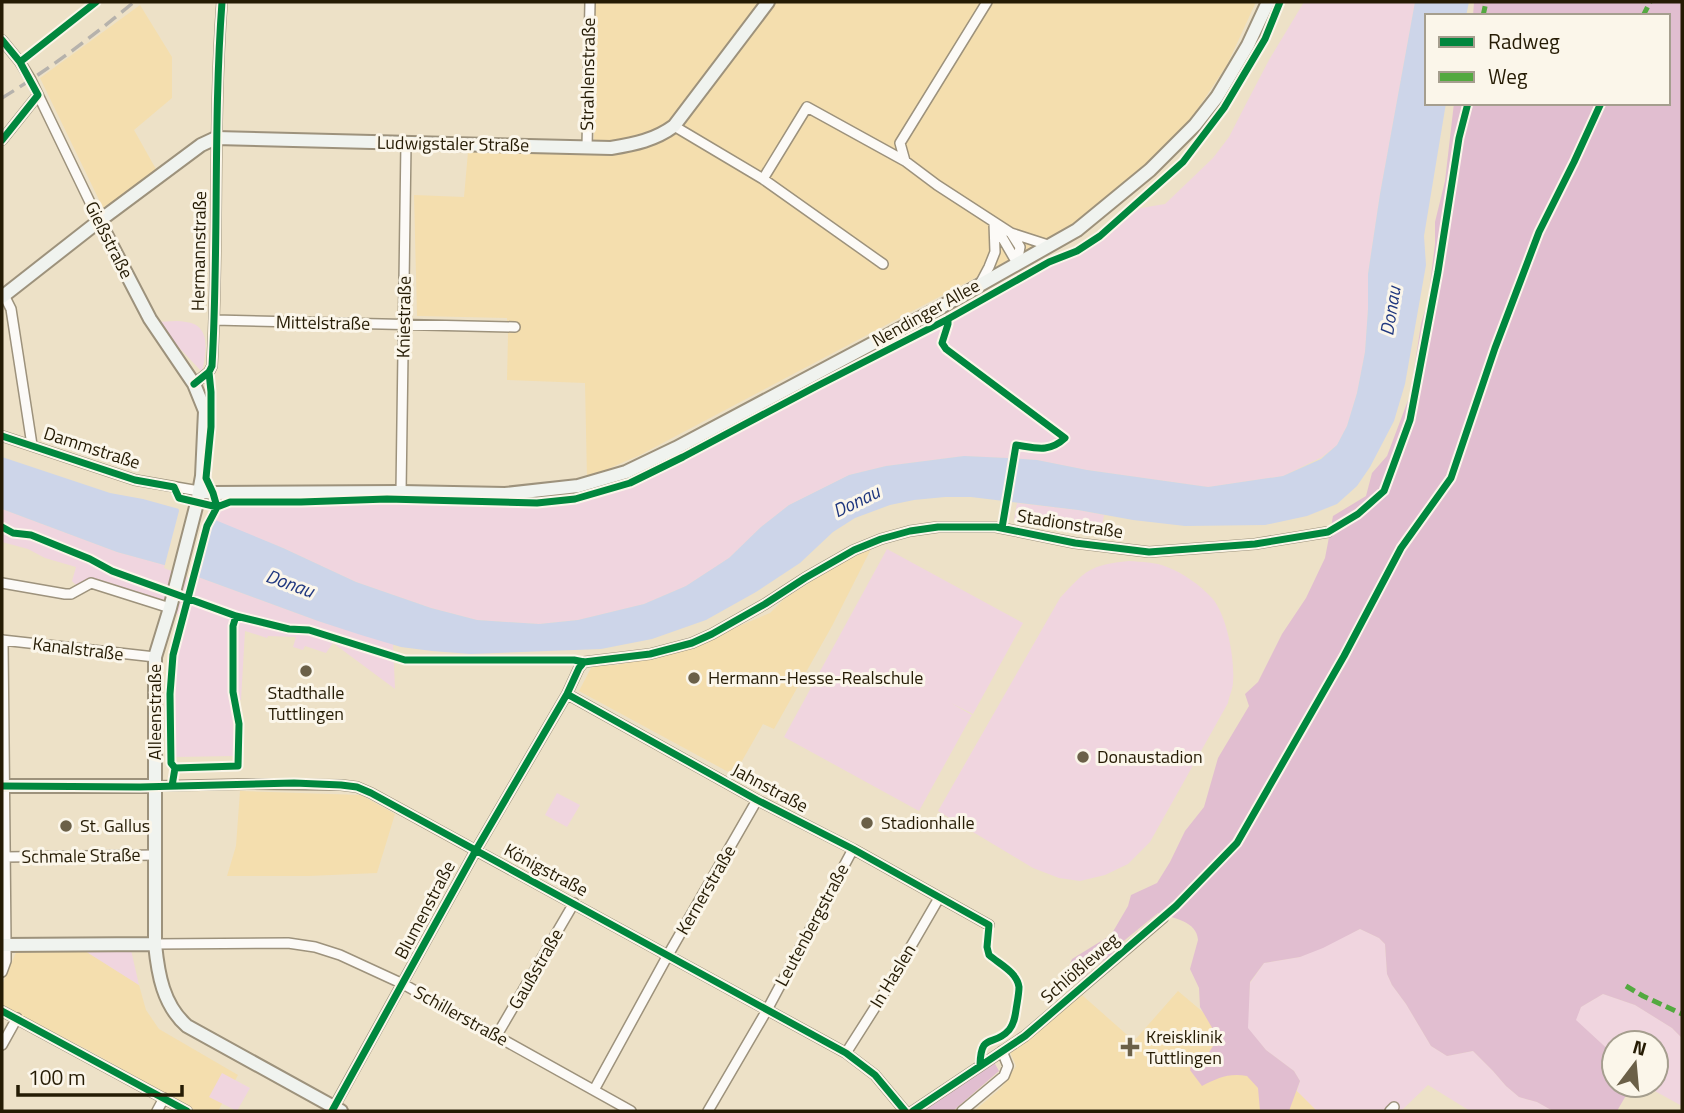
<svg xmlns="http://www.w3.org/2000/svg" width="1684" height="1113" viewBox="0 0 1684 1113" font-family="'Titillium Web',sans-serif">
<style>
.built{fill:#f4deae}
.green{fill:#f0d5df}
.forest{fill:#e1bed0}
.water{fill:#cdd5e9}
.pier{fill:#ede1c7}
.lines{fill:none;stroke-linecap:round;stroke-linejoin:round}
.street-casing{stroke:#9d927c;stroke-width:12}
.secondary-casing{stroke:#9d927c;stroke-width:16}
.street{stroke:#fcfaf7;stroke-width:9}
.secondary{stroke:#f0f3ef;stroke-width:12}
.rail{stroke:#b6b2ac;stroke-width:3.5;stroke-dasharray:14 7;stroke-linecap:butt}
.quiet{stroke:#53a940;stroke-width:5;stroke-dasharray:10 5;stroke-linecap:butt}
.cycleway-casing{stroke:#fbf6ea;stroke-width:11}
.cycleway{stroke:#00873e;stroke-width:7}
.poi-dot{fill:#6b6048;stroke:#fbf6ea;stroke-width:2.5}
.labels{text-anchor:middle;stroke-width:6;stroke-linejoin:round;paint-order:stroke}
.street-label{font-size:18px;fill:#251b04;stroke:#fbf6ea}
.poi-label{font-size:18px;fill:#251b04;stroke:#fbf6ea;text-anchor:start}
.water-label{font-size:19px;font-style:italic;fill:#1f377f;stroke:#fbf6ea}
</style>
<rect width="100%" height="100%" fill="#ede1c7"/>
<path class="built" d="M595 2H1256L1227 65 1177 140 1118 194 1064 231 640 455 587 478 585 383 507 380 508 335 507 318 417 316 414 195 464 197 468 152 594 154Z
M140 5 172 57V98L134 130 157 171 103 208 40 78Z
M871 549 832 626 774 729 763 724 734 775 579 691 592 666 616 665 687 648 770 613 784 599 838 564Z
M240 791 361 795 395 814 377 873 309 876H227L236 846Z
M82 949 139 985 146 1010 159 1029 238 1075 218 1111H197L90 1051 2 1006V985L17 950Z
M1178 991 1305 1098 1317 1111H974L1001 1088 1016 1066 1010 1052 1082 995 1134 1041Z"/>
<path class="green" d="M1304 2H1415L1380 194 1368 274V309L1365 352 1357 393 1347 426 1337 445 1322 457 1283 476 1208 487 1087 470 1037 460 1007 458 964 456 886 466 849 475 789 505 761 527 729 558 686 586 644 604 578 620 539 624 477 620 431 608 356 582 283 548 208 518 223 507 230 504 389 501 538 505 575 501 630 484 729 434 1048 266 1141 208 1165 204 1213 158 1229 137 1247 102 1269 60Z
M157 322C166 322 177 320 186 322 212 325 206 353 202 372L170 338Z
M1017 503 1078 510 1104 515 1101 531 1060 528 1014 520Z
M2 509 117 552 168 566 318 621 393 644 395 689 333 643 326 653 305 646 303 650 293 647 296 637 268 636 267 638 245 631 241 700H232L235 756 174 757V675L179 643 186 617 154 606 91 587 83 592 72 581 76 567 45 558 28 549 2 542Z
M887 549 1023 623 973 714 951 703 972 715 919 811 784 737Z
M1129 561C1142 562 1155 562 1167 567 1183 573 1200 585 1212 598 1227 615 1235 659 1233 682 1233 689 1229 696 1228 703L1150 842 1128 864 1105 875 1080 881 1059 878 1033 868 938 811 1060 598C1086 570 1090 565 1129 561Z
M557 793 580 805 567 827 545 815Z
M1360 929 1379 938 1385 944 1387 974 1392 985 1406 1004 1431 1046 1447 1056 1473 1051 1493 1071 1506 1086 1519 1097 1537 1102 1553 1111H1470L1428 1085 1401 1111 1391 1103 1383 1111H1317L1297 1091 1300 1081 1294 1071 1266 1050 1247 1028 1250 983 1264 963 1300 957Z
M82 949 131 950 139 985Z
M1603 994 1635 1005 1672 1028 1682 1038V1106L1644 1085H1656V1043H1614V1055L1575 1020 1581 1007Z
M222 1073 250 1088 237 1111 209 1097Z"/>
<path class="forest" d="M1474 2H1682V1038L1672 1028 1635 1005 1603 994 1581 1007 1576 1020 1614 1055V1085H1632L1617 1111H1553L1537 1102 1519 1097 1506 1086 1493 1071 1473 1051 1447 1056 1431 1046 1406 1004 1392 985 1387 974 1385 944 1379 938 1360 929 1323 948 1300 957 1264 963 1250 982 1248 1028 1266 1050 1294 1071 1300 1081 1289 1111H1260L1258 1088 1247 1076C1228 1073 1218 1078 1202 1086L1190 1070 1193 1058 1208 1054 1218 1038 1200 1007 1199 988 1190 969 1198 940C1197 921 1173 918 1158 913L1120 944 1109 957 1095 966 1082 979 1068 984 1066 974 1072 959 1111 935 1128 906 1131 895 1157 883 1170 862 1185 831 1204 807 1218 758 1249 706 1245 694 1258 682 1282 634 1306 598 1325 558 1333 516 1366 496 1372 473 1387 456 1410 395 1421 324 1428 300 1435 244V222L1445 181 1454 103H1668V16H1473Z
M994 1062 999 1071 953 1111H920Z"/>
<path class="water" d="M1415 2H1469L1466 16H1427V103H1446L1424 236 1426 265 1405 384 1394 421 1370 467 1357 486 1337 504 1307 516 1265 525 1185 526 1133 520 1078 510 971 497H945L914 500 890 505 855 518 833 532 800 563 756 592 706 620 652 639 601 649 471 654 432 651 401 647 361 635 318 621 168 566 117 552 2 509V457L110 493 143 499 208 517 283 548 356 582 431 608 477 620 539 624 578 620 644 604 686 586 729 558 761 527 789 505 849 475 886 466 964 456 1007 458 1037 460 1087 470 1208 487 1283 476 1321 459 1337 445 1347 426 1357 393 1365 352 1368 309V274L1380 194Z"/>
<path class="pier" d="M1009 454 1016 455 1008 506 1002 504Z
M178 506 216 518 210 528 196 581 164 568 179 511Z"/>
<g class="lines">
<g class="street-casing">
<path id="street" d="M2 40 20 62 31 80 99 221
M674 126 763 179 883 264
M2 140 38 95
M587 147 590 2
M905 161 900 143 987 2
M763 179 807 107 905 161 937 185 1011 233 1048 245
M995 225 1017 263
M1011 233 1020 247 1017 263
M980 284 989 267 995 252 994 223
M4 295 11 309 32 445
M214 320 515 327
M194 384 209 372 212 366C219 245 213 123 222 2
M2 436 135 480 199 491
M401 492 406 143
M2 583 65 594H71L91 583 170 608
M2 640 155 657
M567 694 757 800 853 849 989 925
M155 786 247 784 341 785 357 787 371 793 846 1053 875 1075 905 1111
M5 857 156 855
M155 944 288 943 315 947 340 955 403 984 631 1111
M2 972 6 961V945L3 640
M2 1011 187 1111
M497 1035 574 903
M2 1045 17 1018
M846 1053 881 998 939 898
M594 1090 668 955 757 800
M334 1107 476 850 567 694 579 668 584 662 650 654 692 643 712 634 765 604 805 578 854 550 881 539 910 531 938 527H996L1075 543 1149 552 1255 544 1328 532
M157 1111 164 1098
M708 1111 767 1010 853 849
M913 1111 1025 1036 1163 918
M962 1111 1004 1076 1008 1066 1002 1051
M1390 1111 1394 1107"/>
</g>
<g class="secondary-casing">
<path id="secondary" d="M99 221 150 319 194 384 205 411 202 476 197 503 170 608 155 657V944C158 974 163 1005 187 1026L341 1111
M2 297 99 221 201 145 216 138 611 148C635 144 655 140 674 126L768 2
M199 491 213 493 401 492 505 494 578 486 626 472 676 448 941 307 1077 230 1150 170 1195 125 1217 97 1248 45 1268 2
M2 786H155
M2 945 155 944"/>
</g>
<use href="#street" class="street"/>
<use href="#secondary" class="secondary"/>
<path class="rail" d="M2 98C48 70 92 37 134 2"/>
<path class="quiet" d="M1483 16 1486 2
M1643 16 1650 2
M1626 986 1643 996 1682 1014"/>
<g class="cycleway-casing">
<path id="cycleway" d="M2 40 20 62 38 95 2 140
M20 62 96 2
M948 319V324L942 343 946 349 1065 438C1049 453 1036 448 1016 445L1002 528
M194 384 209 372 212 366C219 245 213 123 222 2
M2 436 135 480 174 487 179 498 217 507 230 502H301L387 499 537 503 575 499 630 483 683 457 817 386 948 319 1049 262 1077 251 1100 236 1183 162 1224 108 1265 39 1280 2
M2 527 13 533 31 535 90 559 112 571 236 616 289 629 309 630 405 660H574L584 662 650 654 692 643 712 634 765 604 805 578 854 550 881 539 910 531 938 527H996L1075 543 1149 552 1255 544 1328 532 1358 514 1384 491 1410 420 1438 272 1459 138 1468 103
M567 694 757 800 853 849 989 925 987 947 989 955C999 964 1017 972 1019 987 1019 994 1017 1003 1016 1010 1015 1017 1014 1024 1009 1030 993 1048 981 1031 980 1065
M175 768 238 766 239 724 233 692V626L236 616
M2 786 140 787 294 783 341 785 357 787 371 793 846 1053 875 1075 905 1111
M172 786 175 768 171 763 170 694 173 655 207 526 217 507 213 493 206 478 211 427V392L209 372
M2 1011 187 1111
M332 1111 476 850 567 694 579 668 584 662
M913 1111 1025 1036 1176 906 1237 843 1344 656 1401 548 1451 478 1495 348 1539 232 1574 162 1601 103"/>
</g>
<use href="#cycleway" class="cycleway"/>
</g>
<g class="poi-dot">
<circle cx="306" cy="671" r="7"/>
<circle cx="694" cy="678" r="7"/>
<circle cx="1083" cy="757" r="7"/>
<circle cx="867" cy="823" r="7"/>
<circle cx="66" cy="826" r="7"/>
<path d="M1126.5 1036.5h7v7h7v7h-7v7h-7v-7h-7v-7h7z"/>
</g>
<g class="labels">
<g class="street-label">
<text transform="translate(588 74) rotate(-89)" y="6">Strahlenstraße</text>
<text transform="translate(453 144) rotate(1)" y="6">Ludwigstaler Straße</text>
<text transform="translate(109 240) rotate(63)" y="6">Gießstraße</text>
<text transform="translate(199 251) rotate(-89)" y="6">Hermannstraße</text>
<text transform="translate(926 313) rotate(-29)" y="6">Nendinger Allee</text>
<text transform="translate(404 317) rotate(-89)" y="6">Kniestraße</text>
<text transform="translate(323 323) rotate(1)" y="6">Mittelstraße</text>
<text transform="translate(92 448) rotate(18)" y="6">Dammstraße</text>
<text transform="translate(1070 524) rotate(9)" y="6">Stadionstraße</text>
<text transform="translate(78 649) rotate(7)" y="6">Kanalstraße</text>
<text transform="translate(155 712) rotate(-90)" y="6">Alleenstraße</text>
<text transform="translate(770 788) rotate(28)" y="6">Jahnstraße</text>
<text transform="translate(81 856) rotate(-1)" y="6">Schmale Straße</text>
<text transform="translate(546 870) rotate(28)" y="6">Königstraße</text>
<text transform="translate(706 890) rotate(-60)" y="6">Kernerstraße</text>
<text transform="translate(425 910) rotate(-62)" y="6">Blumenstraße</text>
<text transform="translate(812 925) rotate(-62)" y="6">Leutenbergstraße</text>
<text transform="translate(1080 968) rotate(-41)" y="6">Schlößleweg</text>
<text transform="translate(536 969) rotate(-60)" y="6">Gaußstraße</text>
<text transform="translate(893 976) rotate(-59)" y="6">In Haslen</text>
<text transform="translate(461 1016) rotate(29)" y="6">Schillerstraße</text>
</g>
<g class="poi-label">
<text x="708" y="684">Hermann-Hesse-Realschule</text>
<text x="306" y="699" text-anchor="middle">Stadthalle<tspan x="306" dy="21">Tuttlingen</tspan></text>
<text x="1097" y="763">Donaustadion</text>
<text x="881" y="829">Stadionhalle</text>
<text x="80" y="832">St. Gallus</text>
<text x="1146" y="1043">Kreisklinik<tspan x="1146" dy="21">Tuttlingen</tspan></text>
</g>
<g class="water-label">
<text transform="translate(1390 311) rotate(-81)" y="7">Donau</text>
<text transform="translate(856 501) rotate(-26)" y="7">Donau</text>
<text transform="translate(290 583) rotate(20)" y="7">Donau</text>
</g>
</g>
<rect width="1684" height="1113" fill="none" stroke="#251b04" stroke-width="7"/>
<rect x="1425" y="14" width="245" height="91" fill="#fbf6ea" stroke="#a59e8e" stroke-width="2"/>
<rect x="1439" y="37" width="35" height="10" fill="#00873e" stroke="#a59e8e" stroke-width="2"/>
<text x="1488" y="49" font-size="21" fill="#251b04">Radweg</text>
<rect x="1439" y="72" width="35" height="10" fill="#53a940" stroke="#a59e8e" stroke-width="2"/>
<text x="1488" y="84" font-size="21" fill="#251b04">Weg</text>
<g transform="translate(1635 1064) rotate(16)"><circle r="33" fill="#fbf6ea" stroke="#a59e8e" stroke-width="2"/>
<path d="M0-5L12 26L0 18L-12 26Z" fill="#6b6048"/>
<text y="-10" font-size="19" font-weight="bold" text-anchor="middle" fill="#251b04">N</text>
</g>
<path d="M18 1085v10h164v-10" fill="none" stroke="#251b04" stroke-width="3.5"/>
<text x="28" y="1085" font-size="21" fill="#251b04" stroke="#fbf6ea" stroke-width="5" paint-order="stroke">100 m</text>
</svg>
